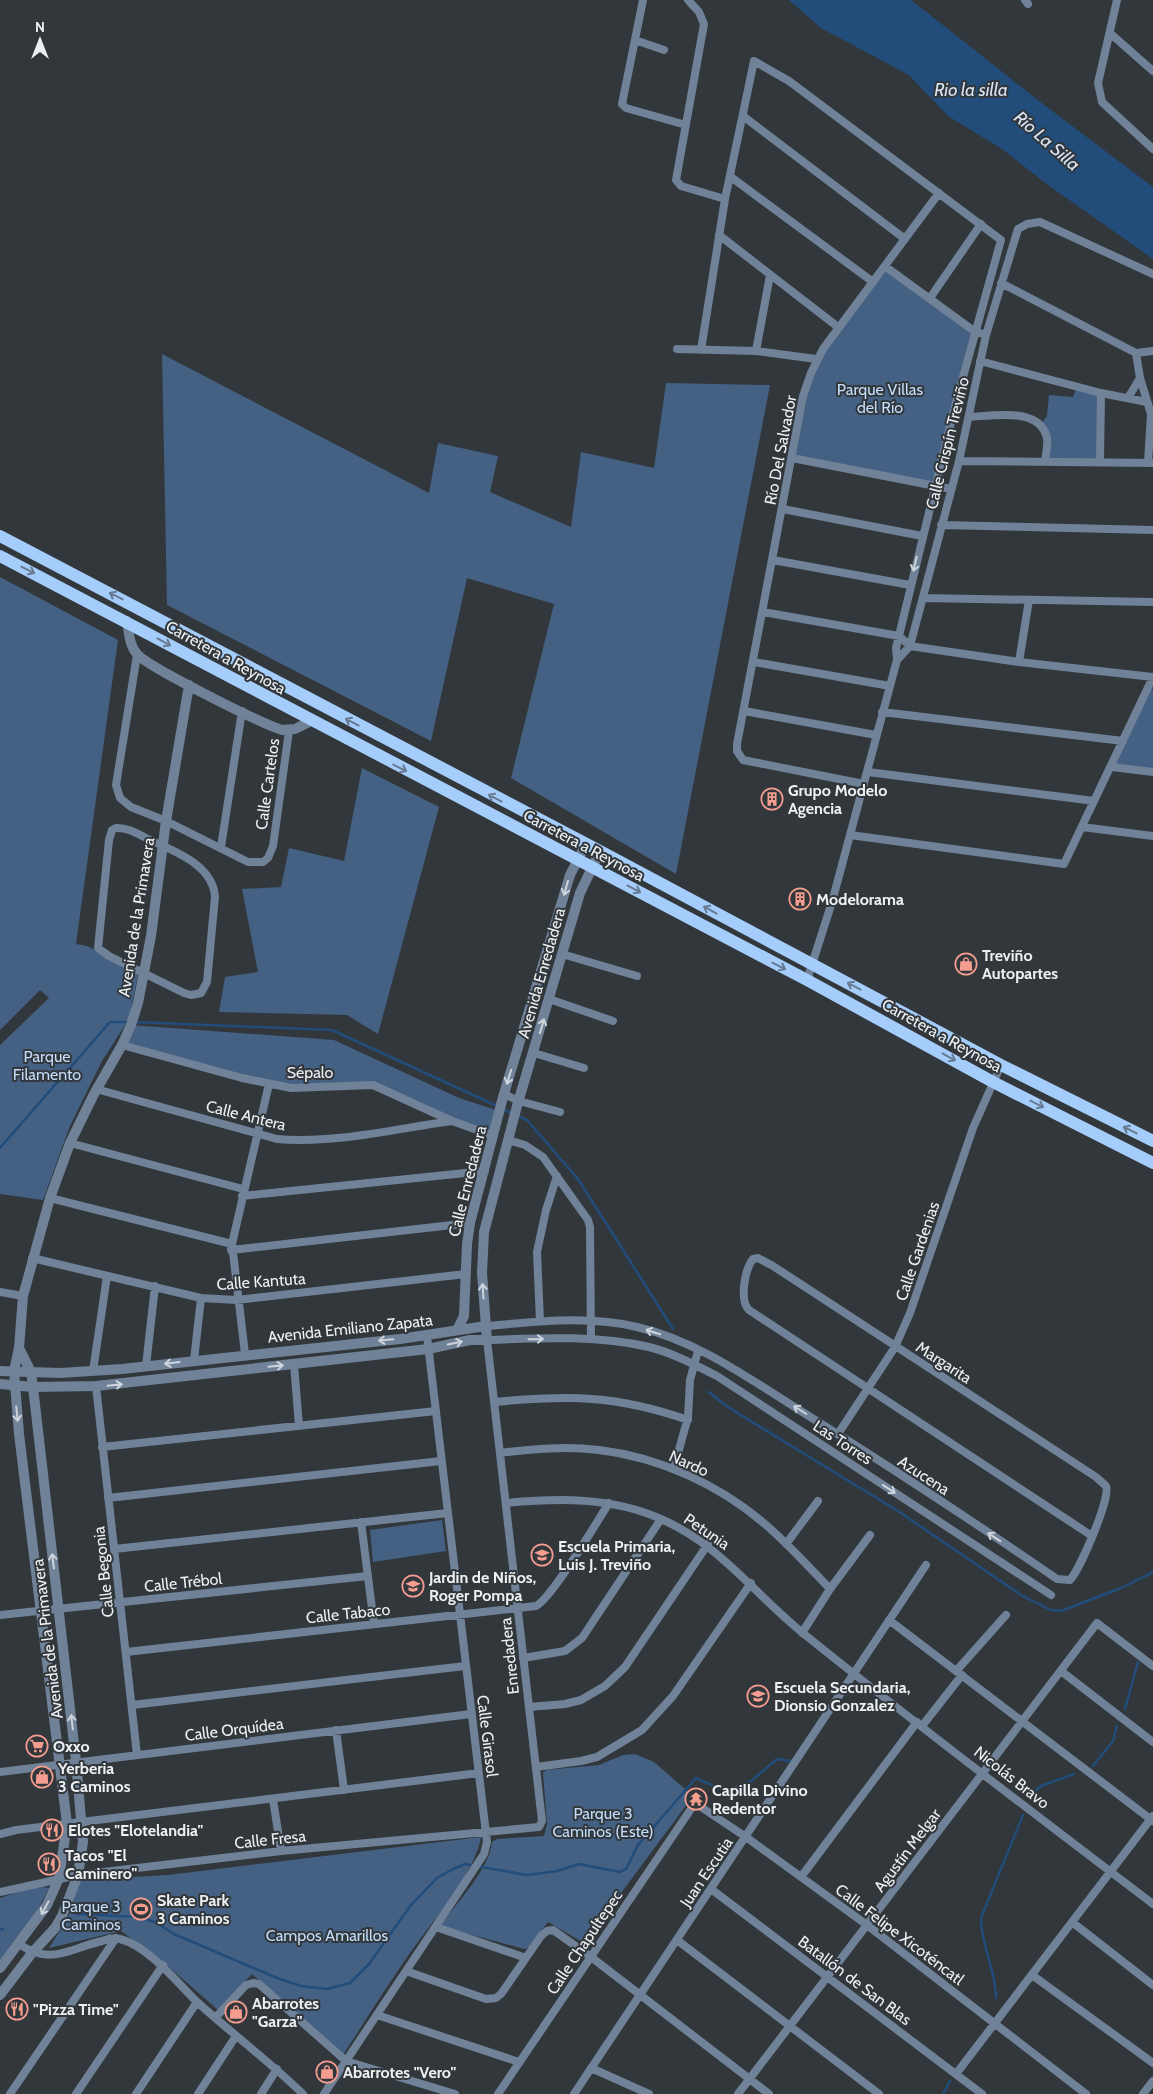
<svg xmlns="http://www.w3.org/2000/svg" width="1153" height="2094" viewBox="0 0 1153 2094" font-family="Cabin,sans-serif">
<style>
.green{fill:#446183}
.water{fill:#224d7b}
.lines{fill:none;stroke-linecap:round;stroke-linejoin:round}
.stream{stroke:#224d7b;stroke-width:2.5}
.minor{stroke:#6f8298;stroke-width:8}
.tertiary{stroke:#6f8298;stroke-width:10}
.primary{stroke:#a5cdfb;stroke-width:12}
.oneway{stroke:#ced4dc}
.oneway2{stroke:#667a92}
.labels{text-anchor:middle;stroke-width:4;stroke-linejoin:round;paint-order:stroke}
.park-label{font-size:16px;fill:#c3dcf9;stroke:#32373c}
.street-label{font-size:16px;fill:#edf0f3;stroke:#32373c}
.poi-label{font-size:16px;font-weight:bold;fill:#edf0f3;stroke:#32373c;text-anchor:start}
.water-label{font-size:18px;font-style:italic;fill:#d9e6f5;stroke:#32373c}
</style>
<rect width="100%" height="100%" fill="#32373c"/>
<path class="green" d="M886 267 974 331 935 486 792 458 810 373Z
M162 354 429 493 438 443 498 456 490 492 571 527 581 452 654 468 666 383 770 385 676 874 511 778 554 604 467 578 431 741 167 605Z
M1077 386 1101 393 1100 462 1045 461 1047 444 1040 425 1047 416 1049 395 1073 397Z
M0 577 118 640 76 944 87 946 139 970 129 1019 102 1061 70 1126 43 1200 0 1194V1045L49 998 40 990 0 1030Z
M1153 689V772L1112 767 1147 690Z
M362 768 439 807 378 1034 347 1015 219 1012 225 977 258 972 242 889 281 887 289 848 344 861Z
M131 1025 334 1040 459 1098 499 1111 494 1136 381 1087 291 1088 122 1045Z
M442 1520 446 1551 373 1562 370 1530Z
M635 1754 654 1762 693 1796 584 1943 548 1922 528 1948 524 1949 440 1926C456 1904 490 1868 492 1842L497 1839 544 1836 547 1824 543 1773 546 1770 599 1765 623 1755Z
M481 1837C475 1873 432 1922 410 1953 387 1986 365 2021 343 2055L252 1974 218 2010 161 1960 121 1931 49 1948 68 1918 80 1880 168 1875Z
M43 1887 49 1888 38 1909 0 1960V1898L30 1888Z"/>
<path class="water" d="M789 0H911L1043 104 1153 187V259L1048 185 1002 149 948 116 909 75 821 28Z"/>
<g class="lines">
<path class="stream" d="M134 1022 332 1030 497 1106
M502 1109 513 1114
M518 1116 527 1120 578 1179 673 1329
M0 1148 110 1022H129
M709 1392 726 1406 898 1511 1021 1595 1051 1610 1061 1611 1121 1588 1153 1572
M1125 1709 1138 1662
M1093 1766 1113 1741 1117 1726
M1029 1796 1041 1786 1074 1774
M76 1914 140 1917 157 1923 174 1934 277 1978 301 1986 327 1989 350 1983 369 1964 411 1905 437 1878 453 1869 465 1864 527 1875 557 1871 579 1864 620 1872 626 1869 638 1845 696 1778 726 1791 750 1782 777 1759 791 1761
M0 1930 3 1929
M996 1998C996 1970 981 1946 981 1918L1023 1815
M943 2094 950 2081"/>
<path class="minor" d="M643 0 622 104 626 108 686 125
M688 0 699 12 704 24 676 180 681 186 725 199
M1025 0 1028 4
M1117 0 1098 83 1102 102 1153 149
M1111 34 1153 71
M635 40 664 50
M743 116 905 239
M731 177 873 282
M719 235 838 327
M886 267 974 331 986 335
M1001 283 1136 353 1153 351
M930 298 981 224
M677 349 756 351 816 359
M701 350 725 199 754 61 789 81 1001 240 955 406 896 648 897 660 832 902 807 980
M756 351 770 275
M1136 353 1140 378 1151 414 1148 463
M980 361 1101 393 1147 402
M1128 398 1140 378
M969 417C991 416 1040 406 1047 438 1048 445 1046 454 1045 461
M792 458 951 489
M959 461 1153 463
M1100 462 1101 393
M783 509 922 536
M941 525 1153 530
M773 560 910 585
M923 598 1153 602
M763 612 899 636 910 646 1019 662 1153 677
M137 655 116 785 120 798 131 807 166 821 248 862H263L268 858 273 846 289 731
M897 660 910 646 959 461 986 335 1018 229 1027 224 1040 222 1153 274
M754 662 890 686
M1019 662 1029 600
M744 711 876 735
M882 712 1123 741
M1112 767 1153 772
M868 772 1094 801
M864 784 743 760 737 751V744L803 396 811 373 823 349 939 193
M1082 827 1153 836
M116 828C127 827 138 834 148 839 173 851 213 864 215 897L207 982 201 993 191 995 184 993 109 956 98 948 109 840 112 830Z
M850 835 1064 864 1153 677
M221 847 242 711
M562 954 637 976
M549 999 613 1021
M122 1045 242 1078 291 1088 373 1085 452 1121 494 1136
M534 1053 584 1068
M96 1089 277 1139C334 1144 395 1129 451 1121
M504 1094 519 1101 560 1112
M508 1140 525 1145 543 1157 588 1220 590 1227 591 1339
M70 1143 243 1189
M242 1196 485 1171
M50 1198 232 1244
M231 1250 470 1223
M32 1258 201 1298 237 1300 466 1274
M0 1292 23 1296
M540 1321 537 1252 546 1210 557 1176
M486 1326C535 1322 588 1315 637 1327 698 1341 751 1380 804 1413 889 1466 974 1522 1057 1579L1070 1580C1080 1569 1111 1498 1106 1486L1096 1477 773 1266 758 1258 753 1259C745 1269 739 1300 749 1310L1092 1536
M245 1354 232 1244 269 1084
M194 1360 201 1298
M294 1364 299 1426
M146 1366 155 1286
M93 1371 107 1276
M96 1386 137 1755
M494 1402C569 1395 616 1395 688 1420
M838 1434 895 1347 910 1313 973 1128 1001 1065
M102 1447 436 1411
M500 1453C533 1449 566 1446 599 1450 659 1457 720 1485 766 1525 789 1545 809 1567 830 1589
M674 1468 688 1417 690 1380 698 1351
M108 1498 441 1461
M506 1503C558 1498 612 1497 661 1519 721 1545 754 1594 804 1634 918 1726 1036 1815 1153 1904
M361 1522 374 1624
M786 1544 818 1501
M114 1549 448 1513
M0 1615 368 1576
M889 1620 1153 1821
M802 1633 830 1589 870 1535
M126 1652 536 1606C553 1597 596 1523 609 1503
M523 1658 565 1651 582 1638 661 1519
M957 1670 1006 1615
M1061 1671 1153 1742
M132 1705 465 1666
M529 1707 565 1704 581 1700 605 1686 625 1667 708 1544
M922 1726 962 1675
M336 1730 344 1790
M536 1767 581 1761 597 1757 642 1730 673 1696 751 1583
M0 1772 471 1714
M273 1799 281 1851
M0 1834 16 1830 479 1773
M801 1877 917 1722
M711 1889 982 2094
M0 1892 78 1875 281 1851 539 1827 542 1821 487 1340C541 1338 596 1335 649 1347 673 1353 695 1365 717 1376L1051 1595
M1072 1922 1153 1985
M436 1927 526 1958
M677 1940 879 2094
M19 1944C51 1966 68 1949 102 1941 108 1939 114 1937 120 1939 148 1946 177 1982 196 2001 231 2033 269 2061 303 2094
M406 1971 486 1999 496 1998 501 1994 541 1936 547 1931 553 1930 591 1957 769 2094
M1032 1975 1153 2063
M377 2015 519 2062
M216 2017 246 1985 253 1983 259 1984 346 2061 455 2094
M591 2068 649 2094
M956 2074 1153 1816
M10 2094 116 1938
M76 2094 163 1965
M136 2094 197 2002
M198 2094 236 2036
M261 2094 277 2069
M324 2094 484 1854 487 1842 427 1336
M498 2094 695 1803 746 1837 867 1925 1086 2094
M574 2094 926 1565
M738 2094 1097 1623 1153 1666
M1143 2094 1153 2081"/>
<path class="tertiary" d="M127 621C129 632 129 645 137 654 148 667 262 724 282 730L295 729 311 721
M457 1330 464 1316 467 1244 470 1223 503 1097 570 875 586 844
M0 1371 60 1373 122 1369 400 1339 486 1326
M0 1384 33 1387 96 1386 428 1349 470 1340H487L482 1273 484 1232 517 1106 580 893 600 851
M0 1968 47 1905 59 1878 67 1824 19 1434 14 1371 19 1348 23 1296 50 1198 70 1143 94 1094 122 1045 131 1025 138 1003 151 936 166 821 189 685
M0 1995 32 1953 55 1928 62 1916 78 1875 83 1842 76 1761 33 1387 31 1372 19 1348"/>
<path class="primary" d="M0 536 600 851 1001 1065 1153 1141
M0 556 807 980 993 1082 1153 1163"/>
</g>
<defs><path id="oneway-shaft" d="M-6 0H5M1.5-3L5.5 0L1.5 3" fill="none" stroke-width="1.6" stroke-linecap="round" stroke-linejoin="round" transform="scale(1.25)"/></defs>
<g class="oneway">
<use href="#oneway-shaft" transform="translate(915 564) rotate(104)"/>
<use href="#oneway-shaft" transform="translate(566 888) rotate(106)"/>
<use href="#oneway-shaft" transform="translate(542 1026) rotate(-74)"/>
<use href="#oneway-shaft" transform="translate(509 1077) rotate(107)"/>
<use href="#oneway-shaft" transform="translate(483 1291) rotate(-94)"/>
<use href="#oneway-shaft" transform="translate(653 1332) rotate(-163)"/>
<use href="#oneway-shaft" transform="translate(536 1339) rotate(-1)"/>
<use href="#oneway-shaft" transform="translate(386 1340) rotate(175)"/>
<use href="#oneway-shaft" transform="translate(455 1343) rotate(-11)"/>
<use href="#oneway-shaft" transform="translate(172 1363) rotate(173)"/>
<use href="#oneway-shaft" transform="translate(276 1366) rotate(-6)"/>
<use href="#oneway-shaft" transform="translate(115 1385) rotate(-6)"/>
<use href="#oneway-shaft" transform="translate(800 1410) rotate(-148)"/>
<use href="#oneway-shaft" transform="translate(17 1414) rotate(84)"/>
<use href="#oneway-shaft" transform="translate(889 1489) rotate(33)"/>
<use href="#oneway-shaft" transform="translate(994 1537) rotate(-147)"/>
<use href="#oneway-shaft" transform="translate(53 1561) rotate(-97)"/>
<use href="#oneway-shaft" transform="translate(72 1722) rotate(-96)"/>
<use href="#oneway-shaft" transform="translate(45 1908) rotate(118)"/>
</g>
<g class="oneway2">
<use href="#oneway-shaft" transform="translate(28 570) rotate(27)"/>
<use href="#oneway-shaft" transform="translate(116 596) rotate(-153)"/>
<use href="#oneway-shaft" transform="translate(164 642) rotate(29)"/>
<use href="#oneway-shaft" transform="translate(352 722) rotate(-152)"/>
<use href="#oneway-shaft" transform="translate(400 768) rotate(27)"/>
<use href="#oneway-shaft" transform="translate(495 798) rotate(-152)"/>
<use href="#oneway-shaft" transform="translate(634 889) rotate(28)"/>
<use href="#oneway-shaft" transform="translate(710 910) rotate(-151)"/>
<use href="#oneway-shaft" transform="translate(779 966) rotate(27)"/>
<use href="#oneway-shaft" transform="translate(854 986) rotate(-152)"/>
<use href="#oneway-shaft" transform="translate(949 1057) rotate(29)"/>
<use href="#oneway-shaft" transform="translate(1037 1104) rotate(27)"/>
<use href="#oneway-shaft" transform="translate(1130 1130) rotate(-153)"/>
</g>
<defs>
<g id="building-ring" transform="scale(1.125)"><circle r="9.5" fill="#32373c" stroke="#f59d8f" stroke-width="1.5"/><path d="M-4-6H4V6H1V3H-1V6H-4ZM-2.5-4.3h1.7v1.8h-1.7ZM.8-4.3h1.7v1.8H.8ZM-2.5-1h1.7V.8h-1.7ZM.8-1h1.7V.8H.8Z" fill="#f59d8f"/></g>
<g id="shop-ring" transform="scale(1.125)"><circle r="9.5" fill="#32373c" stroke="#f59d8f" stroke-width="1.5"/><path d="M-5-2.5h2.3a2.7 3.5 0 0 1 5.4 0H5L5.5 6h-11ZM-1.5-2.5h3a1.5 2.3 0 0 0-3 0Z" fill="#f59d8f"/></g>
<g id="school-ring" transform="scale(1.125)"><circle r="9.5" fill="#32373c" stroke="#f59d8f" stroke-width="1.5"/><path d="M0-5L7-2L0 1L-7-2ZM-4 1L0 2.5L4 1V4Q0 6-4 4Z" fill="#f59d8f"/></g>
<g id="supermarket-ring" transform="scale(1.125)"><circle r="9.5" fill="#32373c" stroke="#f59d8f" stroke-width="1.5"/><path d="M-6-5.5h2.5l.6 2H6L4.5 2H-2.5L-4.4-4H-6ZM-1.5 3.2a1.3 1.3 0 1 0 .1 0ZM3 3.2a1.3 1.3 0 1 0 .1 0Z" fill="#f59d8f"/></g>
<g id="temple-ring" transform="scale(1.125)"><circle r="9.5" fill="#32373c" stroke="#f59d8f" stroke-width="1.5"/><path d="M0-6L5-2H3V0L6.5 2.5H4V6H1.5V3h-3V6H-4V2.5H-6.5L-3 0V-2H-5Z" fill="#f59d8f"/></g>
<g id="restaurant-ring" transform="scale(1.125)"><circle r="9.5" fill="#32373c" stroke="#f59d8f" stroke-width="1.5"/><path d="M-5-6h1v4h1v-4h1v4h1v-4h1v5L-1.5 .5V6h-2V.5L-5-1ZM5-6V6H3V1.5H1.5Q1.5-4 5-6Z" fill="#f59d8f"/></g>
<g id="stadium-ring" transform="scale(1.125)"><circle r="9.5" fill="#32373c" stroke="#f59d8f" stroke-width="1.5"/><path d="M0-5a6.5 5 0 1 0 0 10a6.5 5 0 1 0 0-10ZM-3.5-1.8h7v3.6h-7Z" fill="#f59d8f"/></g>
</defs>
<g fill-rule="evenodd">
<use href="#building-ring" x="772" y="799"/>
<use href="#building-ring" x="800" y="899"/>
<use href="#shop-ring" x="966" y="964"/>
<use href="#school-ring" x="542" y="1555"/>
<use href="#school-ring" x="413" y="1586"/>
<use href="#school-ring" x="758" y="1696"/>
<use href="#supermarket-ring" x="37" y="1746"/>
<use href="#shop-ring" x="42" y="1777"/>
<use href="#temple-ring" x="696" y="1799"/>
<use href="#restaurant-ring" x="52" y="1830"/>
<use href="#restaurant-ring" x="49" y="1864"/>
<use href="#stadium-ring" x="141" y="1909"/>
<use href="#restaurant-ring" x="17" y="2009"/>
<use href="#shop-ring" x="236" y="2012"/>
<use href="#shop-ring" x="327" y="2072"/>
</g>
<g class="labels">
<g class="park-label">
<text x="880" y="395">Parque Villas<tspan x="880" dy="18">del Río</tspan></text>
<text x="47" y="1062">Parque<tspan x="47" dy="18">Filamento</tspan></text>
<text x="603" y="1819">Parque 3<tspan x="603" dy="18">Caminos (Este)</tspan></text>
<text x="91" y="1912">Parque 3<tspan x="91" dy="18">Caminos</tspan></text>
<text x="327" y="1941">Campos Amarillos</text>
</g>
<g class="street-label">
<text transform="translate(947 443) rotate(-76)" y="6">Calle Crispín Treviño</text>
<text transform="translate(780 450) rotate(-79)" y="6">Río Del Salvador</text>
<text transform="translate(226 657) rotate(29)" y="6">Carretera a Reynosa</text>
<text transform="translate(267 784) rotate(-82)" y="6">Calle Cartelos</text>
<text transform="translate(584 845) rotate(28)" y="6">Carretera a Reynosa</text>
<text transform="translate(136 917) rotate(-81)" y="6">Avenida de la Primavera</text>
<text transform="translate(541 973) rotate(-74)" y="6">Avenida Enredadera</text>
<text transform="translate(942 1035) rotate(29)" y="6">Carretera a Reynosa</text>
<text x="310" y="1078">Sépalo</text>
<text transform="translate(246 1115) rotate(14)" y="6">Calle Antera</text>
<text transform="translate(467 1181) rotate(-76)" y="6">Calle Enredadera</text>
<text transform="translate(917 1251) rotate(-71)" y="6">Calle Gardenias</text>
<text transform="translate(261 1281) rotate(-4)" y="6">Calle Kantuta</text>
<text transform="translate(350 1328) rotate(-6)" y="6">Avenida Emiliano Zapata</text>
<text transform="translate(944 1362) rotate(33)" y="6">Margarita</text>
<text transform="translate(843 1442) rotate(33)" y="6">Las Torres</text>
<text transform="translate(689 1463) rotate(24)" y="6">Nardo</text>
<text transform="translate(924 1475) rotate(33)" y="6">Azucena</text>
<text transform="translate(707 1531) rotate(34)" y="6">Petunia</text>
<text transform="translate(103 1572) rotate(-96)" y="6">Calle Begonia</text>
<text transform="translate(183 1582) rotate(-6)" y="6">Calle Trébol</text>
<text transform="translate(348 1613) rotate(-6)" y="6">Calle Tabaco</text>
<text transform="translate(47 1639) rotate(-97)" y="6">Avenida de la Primavera</text>
<text transform="translate(509 1656) rotate(-96)" y="6">Enredadera</text>
<text transform="translate(234 1729) rotate(-7)" y="6">Calle Orquídea</text>
<text transform="translate(488 1736) rotate(83)" y="6">Calle Girasol</text>
<text transform="translate(1012 1777) rotate(38)" y="6">Nicolás Bravo</text>
<text transform="translate(270 1839) rotate(-6)" y="6">Calle Fresa</text>
<text transform="translate(907 1850) rotate(-53)" y="6">Agustín Melgar</text>
<text transform="translate(706 1872) rotate(-56)" y="6">Juan Escutia</text>
<text transform="translate(900 1934) rotate(37)" y="6">Calle Felipe Xicoténcatl</text>
<text transform="translate(584 1942) rotate(-56)" y="6">Calle Chapultepec</text>
<text transform="translate(855 1980) rotate(37)" y="6">Batallón de San Blas</text>
</g>
<g class="poi-label">
<text x="788" y="796">Grupo Modelo<tspan x="788" dy="18">Agencia</tspan></text>
<text x="816" y="905">Modelorama</text>
<text x="982" y="961">Treviño<tspan x="982" dy="18">Autopartes</tspan></text>
<text x="558" y="1552">Escuela Primaria,<tspan x="558" dy="18">Luis J. Treviño</tspan></text>
<text x="429" y="1583">Jardin de Niños,<tspan x="429" dy="18">Roger Pompa</tspan></text>
<text x="774" y="1693">Escuela Secundaria,<tspan x="774" dy="18">Dionsio Gonzalez</tspan></text>
<text x="53" y="1752">Oxxo</text>
<text x="58" y="1774">Yerberia<tspan x="58" dy="18">3 Caminos</tspan></text>
<text x="712" y="1796">Capilla Divino<tspan x="712" dy="18">Redentor</tspan></text>
<text x="68" y="1836">Elotes "Elotelandia"</text>
<text x="65" y="1861">Tacos "El<tspan x="65" dy="18">Caminero"</tspan></text>
<text x="157" y="1906">Skate Park<tspan x="157" dy="18">3 Caminos</tspan></text>
<text x="252" y="2009">Abarrotes<tspan x="252" dy="18">"Garza"</tspan></text>
<text x="33" y="2015">"Pizza Time"</text>
<text x="343" y="2078">Abarrotes "Vero"</text>
</g>
<g class="water-label">
<text x="971" y="96">Rio la silla</text>
<text transform="translate(1047 141) rotate(41)" y="6">Río La Silla</text>
</g>
</g>
<g transform="translate(40 40)" stroke="#32373c" stroke-width="4" paint-order="stroke">
<path d="M0-4L9 19L0 12L-9 19Z" fill="#edf0f3"/>
<text y="-8" font-size="14" font-weight="bold" text-anchor="middle" fill="#edf0f3">N</text>
</g>
</svg>
